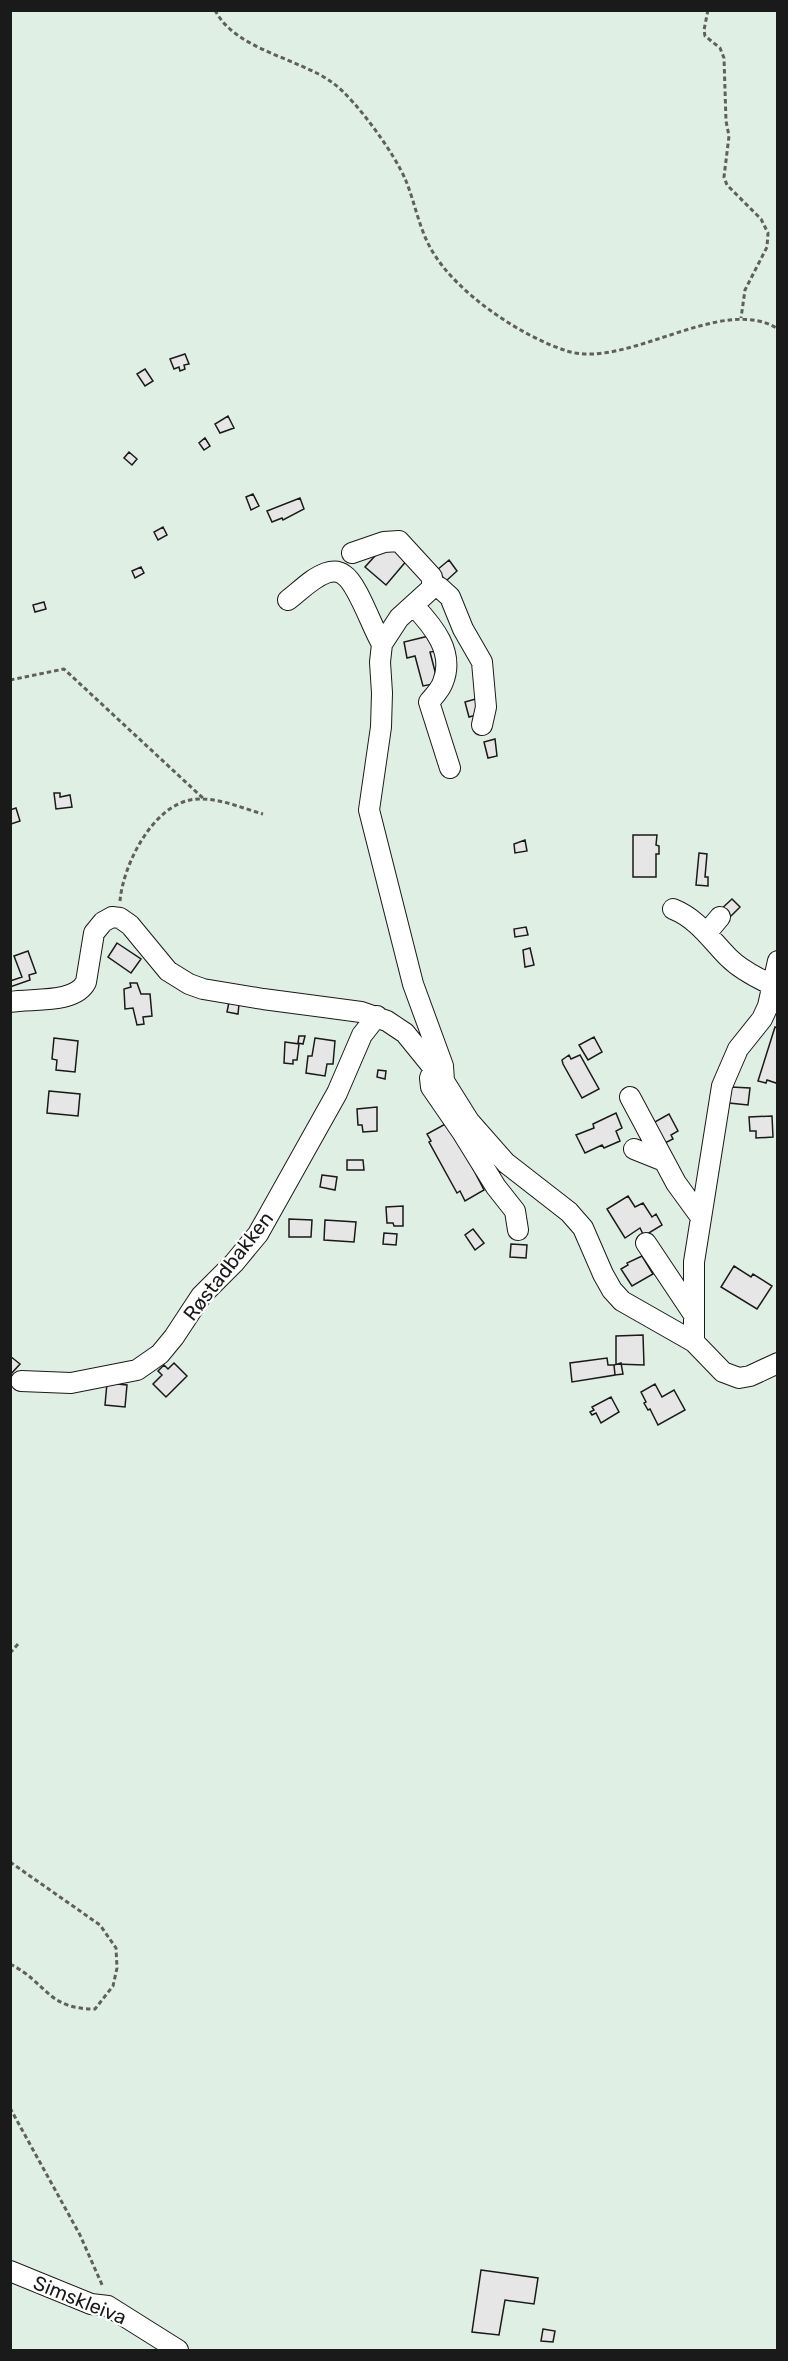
<svg xmlns="http://www.w3.org/2000/svg" width="788" height="2361" viewBox="0 0 788 2361" font-family="Rubik,sans-serif">
<style>
.green{fill:#e0efe3;stroke:#6a6a6a;stroke-width:1.5}
.building{fill:#e6e6e6;stroke:#1a1a1a;stroke-width:1.5}
.lines{fill:none;stroke-linecap:round;stroke-linejoin:round}
.minor-casing{stroke:#1a1a1a;stroke-width:22}
.path{stroke:#5f5f5f;stroke-width:3;stroke-dasharray:4.5 3;stroke-linecap:butt}
.minor{stroke:#fff;stroke-width:20}
.labels{text-anchor:middle;stroke-width:4.5;stroke-linejoin:round;paint-order:stroke}
.street-label{font-size:20px;fill:#1a1a1a;stroke:#fff}
</style>
<rect width="100%" height="100%" fill="#fff"/>
<path class="green" d="M11 11H777V2350H11Z"/>
<path class="building" d="M185 354 189 364 184 365 185 369 180 371 179 367 174 369 170 359Z
M145 369 153 381 145 386 137 374Z
M228 416 234 428 220 433 215 424Z
M205 438 210 446 204 450 199 443Z
M129 452 137 459 132 465 124 458Z
M253 494 259 506 251 510 246 497Z
M300 498 304 509 283 520 282 518 272 522 267 511Z
M163 527 167 535 158 540 154 532Z
M384 546H389L395 551 397 549 408 559 386 585 365 567Z
M449 560 457 571 446 581 437 570Z
M141 567 144 573 135 578 132 571Z
M44 602 46 609 35 612 33 605Z
M433 635 437 651 430 652 438 683 423 686 415 656 407 658 404 642Z
M479 698 480 714 469 717 465 702Z
M495 739 497 756 488 758 484 742Z
M54 793H60V797L70 795 72 807 56 809Z
M16 808 20 821 11 824 10 810Z
M633 835H657L656 845 659 846V854H656V877H633Z
M525 840 527 851 515 853 514 844Z
M699 853 707 854 705 877H708V886L696 885Z
M732 899 740 907 727 920 719 911Z
M526 927 528 935 515 937 514 929Z
M117 943 141 959 131 973 108 957Z
M530 948 534 965 525 967 523 950Z
M28 951 36 973 29 975 30 980 10 987V981L22 977 14 956Z
M130 983H137L141 994H150L152 1016 143 1017 144 1024 137 1025 133 1008 125 1009 124 989 131 987Z
M229 1002 239 1004 238 1014 227 1012Z
M775 1027 778 1028V1080L776 1083 767 1080 766 1083 758 1081Z
M299 1036H305L303 1044 298 1043Z
M594 1037 602 1052 588 1060 579 1045Z
M54 1038 78 1041 75 1072 56 1070 57 1060 52 1059Z
M315 1038 335 1041 333 1064H327L325 1076 306 1073 308 1056H312Z
M285 1042 299 1044 297 1060H293V1064L284 1063Z
M569 1055 571 1059 580 1055 599 1089 582 1098 563 1064 562 1060Z
M378 1070 386 1071 385 1079 377 1077Z
M731 1087 750 1088 748 1105 729 1103Z
M49 1091 80 1094 78 1116 47 1113Z
M377 1107V1131L363 1132 362 1125H358L357 1109Z
M616 1113 622 1128 616 1131 620 1141 604 1148 602 1145 585 1153 576 1135 594 1128 593 1124Z
M669 1114 678 1131 671 1135 673 1139 665 1143 653 1123Z
M772 1116 773 1137 756 1138V1131H750L749 1117Z
M449 1122 484 1190 465 1201 460 1191 457 1193 429 1142 431 1141 427 1134Z
M347 1160H363L364 1170H347Z
M322 1175 337 1177 335 1190 320 1187Z
M628 1196 635 1207 643 1203 652 1217 656 1214 662 1225 644 1236 640 1228 625 1238 607 1209Z
M403 1206V1226H394L393 1223H387L386 1207Z
M289 1219 312 1220 311 1237H289Z
M325 1220 356 1222 354 1242 324 1240Z
M473 1229 484 1243 475 1250 465 1235Z
M384 1233 397 1234 396 1245 383 1244Z
M511 1244 527 1245 526 1258 510 1257Z
M642 1256 653 1274 632 1286 621 1269 628 1265 627 1263Z
M734 1266 751 1277 753 1274 772 1286 757 1309 721 1287Z
M643 1335 644 1365 616 1364V1336Z
M10 1356 20 1364 10 1375Z
M607 1358 608 1365H614L615 1375 572 1382 570 1363Z
M174 1363 187 1376 166 1397 153 1384 162 1375 158 1371 164 1365 168 1369Z
M621 1363 623 1374 615 1375 614 1365Z
M107 1383 127 1385 125 1407 105 1405Z
M655 1384 662 1397 674 1390 685 1410 658 1425 650 1409 648 1410 644 1403 646 1402 641 1392Z
M611 1397 619 1412 601 1423 596 1413 592 1415 590 1412 594 1410 592 1407Z
M481 2270 538 2278 534 2304 505 2300 499 2335 472 2332Z
M543 2329 555 2331 553 2342 541 2341Z"/>
<g class="lines">
<g class="minor-casing">
<path id="minor" d="M352 553 384 542 399 541 432 577V588
M288 600C300 591 312 578 326 573 332 571 339 571 344 575 358 584 372 628 382 644
M414 606C433 626 455 652 443 682 441 689 434 696 429 702L450 768
M673 909C698 919 711 940 729 958 741 970 757 978 772 985
M709 936 710 929 720 917
M10 1002C33 998 75 1004 86 982L94 933 103 922 112 917 120 918 130 925 168 971 189 984 203 989 263 999 361 1012 387 1021 405 1033 444 1081 469 1121 506 1163 569 1212 583 1228 603 1274 612 1290 622 1301 694 1342 723 1372 739 1378 750 1376 778 1363
M433 1070 430 1078 431 1087 462 1132 496 1187 515 1211 518 1230
M444 1081 443 1066 413 984 369 810 381 727 382 693 380 662 382 644 399 618 432 588 439 587 450 597 463 629 482 662 486 707 482 725
M630 1097 676 1183 700 1216
M634 1149 664 1161
M646 1243 694 1315
M694 1342V1262L722 1086 738 1049 762 1019 768 1006 778 961
M21 1381 71 1383 137 1370 160 1354 174 1337 201 1296 234 1263 258 1234 337 1093 362 1035 377 1016
M10 2271 91 2304 108 2306 178 2350"/>
</g>
<path class="path" d="M215 10C235 50 299 58 333 83 356 100 395 154 406 181 415 203 419 228 431 249 455 292 520 336 567 351 627 370 723 293 778 329
M708 10 704 30 705 36 720 48 724 58 726 121 729 136 724 177 727 185 761 219 768 233 767 247 745 290 741 318
M10 680 64 669 205 800
M120 901C123 866 151 808 190 800 213 795 241 808 263 814
M10 1653 18 1644
M10 1862 100 1925 116 1948 117 1968 113 1986 95 2009C46 2009 48 1983 10 1964
M10 2108 80 2235 103 2287"/>
<use href="#minor" class="minor"/>
</g>
<g class="labels">
<g class="street-label">
<text transform="translate(228 1266) rotate(-52)" y="7">Røstadbakken</text>
<text transform="translate(80 2300) rotate(22)" y="7">Simskleiva</text>
</g>
</g>
<rect width="788" height="2361" fill="none" stroke="#1a1a1a" stroke-width="24"/>
</svg>
